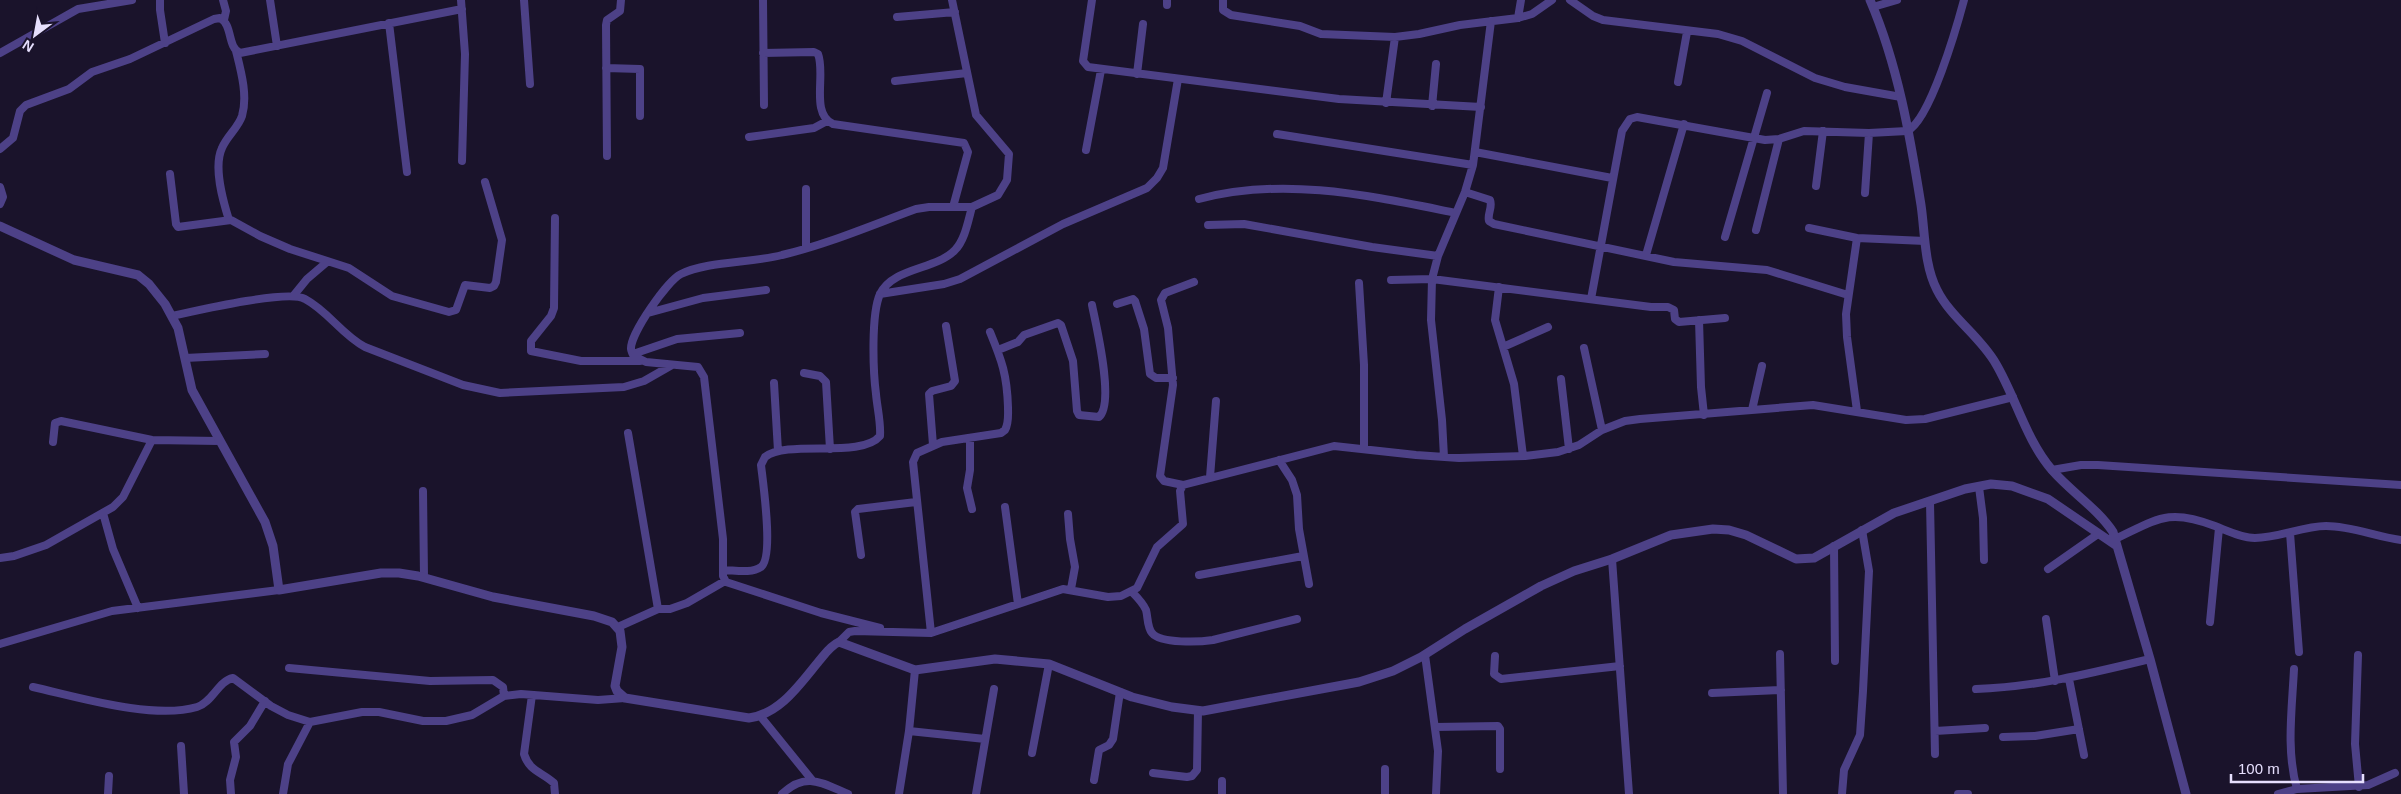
<svg xmlns="http://www.w3.org/2000/svg" width="2401" height="794" viewBox="0 0 2401 794" font-family="Helvetica,sans-serif">
<style>
.lines{fill:none;stroke-linecap:round;stroke-linejoin:round}
.minor{stroke:#4d4187;stroke-width:8}
.tertiary{stroke:#4d4187;stroke-width:9}
</style>
<rect width="100%" height="100%" fill="#1a132b"/>
<g class="lines">
<path class="minor" d="M160 0V10L165 43
M223 0 226 11 224 20
M270 0 277 46
M461 0 465 54 462 161
M524 0 530 84
M763 0 764 105
M1092 0 1083 61 1088 67 1339 99 1481 107
M1223 0V10L1231 15 1300 26 1321 34 1395 37 1419 34 1460 25 1518 18 1532 14 1552 0
M1570 0 1593 16 1603 20 1718 34 1742 41 1815 78 1845 87 1901 97
M1167 5V0
M1873 7 1897 0
M897 17 955 12
M1518 18 1521 0
M389 23 407 172
M0 53 78 9 132 0
M763 53 814 52 818 54C826 74 810 114 833 124L964 143 968 152 953 207
M606 68 640 69V116
M1137 74 1143 24
M895 81 967 73
M1678 82 1687 32
M1386 103 1395 37
M1432 106 1436 64
M1277 134 1473 165
M749 137 814 128 827 121
M0 149 13 138 20 111 26 105 69 89 92 72 130 59 214 19 220 18C233 25 227 47 240 53L462 9
M1086 150 1101 70
M1475 152 1612 178
M607 156 606 25 607 20 620 11 621 0
M170 174 176 224 178 227 231 220 260 236 290 249 349 268 392 296 449 312 456 310 465 285 490 288 494 286 496 282 502 240 485 182
M1816 186 1823 131
M0 187 3 197 0 204
M1465 192 1490 200C1493 207 1487 214 1489 221L1494 224 1674 262 1767 270 1848 295
M1865 193 1869 133
M1199 199C1285 176 1371 196 1456 213
M555 218 554 308 551 316 531 341V351L581 361H640
M229 220C223 201 213 167 222 148 227 136 238 128 242 116 248 96 241 71 236 51
M1208 225 1244 224 1372 247 1438 256
M1809 228 1857 238 1925 241
M1756 230 1779 139
M1725 237 1767 93
M806 247V189
M1646 255 1684 124
M1391 280 1432 279 1651 307H1668L1674 310 1675 319 1679 322 1725 318
M1359 283 1364 365V448
M1499 287 1495 320 1514 384 1523 456
M880 294 944 284 960 279 1063 224 1147 188 1157 178 1163 168 1178 79
M294 295 307 279 327 262
M1591 299 1622 131 1630 119 1637 117 1765 140 1779 139 1804 131 1869 133 1907 131C1930 121 1957 26 1964 0
M1117 304 1133 299 1135 301 1144 329 1150 374 1156 378H1173
M648 313 703 298 766 290
M172 316C195 311 288 289 305 299 328 311 342 335 365 347L463 385 500 393 624 387 644 381 672 365
M1699 320 1701 387 1704 415
M1503 347 1548 327
M1584 348 1602 430
M998 350 1018 342 1024 335 1058 323 1061 325 1073 361 1077 411 1079 415 1099 417C1115 403 1096 325 1092 305
M633 354 677 339 740 333
M185 358 265 354
M804 373 820 376 826 382 830 449
M1561 379 1569 449
M774 383 778 451
M1752 410 1762 366
M1857 411 1847 337 1846 314 1857 238
M628 433 658 609
M970 438V470L967 488 972 509
M53 442 55 423 61 421 152 440 219 441
M933 445 929 394 932 391 951 386 955 381 946 326
M1444 457 1442 420 1431 320 1432 279 1438 256 1465 192 1473 165 1491 21
M1279 460 1292 480 1297 495 1299 529 1309 584
M2052 470 2081 465H2098L2401 485
M1210 477 1216 401
M1183 485 1164 481 1160 476 1173 385 1168 328 1161 300 1165 293 1194 282
M1979 487 1983 518 1984 560
M423 491 424 577
M1930 502 1935 754
M1005 507 1018 604
M103 513 113 549 138 608
M1068 514 1070 539 1075 567 1071 589
M2290 533 2299 652
M2115 539C2158 519 2168 508 2215 526 2228 531 2242 538 2255 538 2280 538 2302 526 2326 526 2352 526 2376 537 2401 540
M1834 546 1835 661
M861 555 855 512 858 509 916 502
M0 558 14 556 46 545 113 507 123 497 152 440
M1612 559 1629 794
M2048 569 2098 534
M723 570C734 570 751 574 761 567 774 557 763 483 761 465L765 457C788 439 861 459 880 436 881 422 877 407 876 394 873 371 871 314 880 294 893 267 936 270 955 250 965 240 968 221 972 207
M1199 575 1303 556
M1132 592C1137 597 1143 603 1146 610 1148 617 1147 627 1152 633 1161 644 1200 642 1213 640L1297 619
M2046 619 2055 681
M2210 622 2219 528
M618 627 658 609H670L687 603 725 581
M880 628 821 613 726 582 723 576V539L704 377 698 367 646 362 634 356C633 356 631 350 631 349 630 334 667 281 681 274 707 261 752 263 782 255 828 244 872 225 916 209L929 207H972L998 195 1007 180 1009 154 976 115 952 0
M931 633 913 462 917 453 942 442 1001 433 1005 430C1009 423 1008 415 1008 407 1007 375 1002 361 990 332
M839 642 849 632 855 631 931 633 1063 589 1108 597 1121 596 1137 588 1157 547 1183 524 1180 491 1183 485 1334 446 1416 455 1459 458 1525 456 1558 452 1579 445 1602 430 1625 421 1640 419 1813 405 1906 420 1925 419 2013 397
M0 644 112 611 279 590
M1780 654 1783 794
M1425 655 1438 751 1436 794
M2358 655 2355 744 2359 787
M1495 656 1494 674 1501 679 1620 666
M289 668 430 681 493 680 503 687 504 696
M2294 669C2292 709 2286 751 2297 789
M2069 679 2084 755
M33 687C78 697 153 720 197 707 213 702 218 681 233 678L271 706 288 715 310 722 362 712H379L423 721H446L472 715 504 696 521 694 598 700 625 698
M1976 689C2036 687 2092 673 2150 659
M1712 693 1781 690
M532 695 524 754C529 771 542 772 554 783L555 794
M761 717 812 780
M1435 727 1498 726 1500 729V769
M909 731 985 739
M1935 731 1985 728
M2003 737 2035 736 2079 729
M181 746 184 794
M1032 753 1049 664
M1385 769V794
M1153 773 1187 777 1192 776 1197 770 1198 710
M1094 780 1099 750 1109 745 1113 739 1120 692
M1222 781V794
M108 794 109 776
M231 794 230 780 236 757 234 742 250 726 265 701
M283 794 288 764 310 722
M782 794C806 771 822 783 848 794
M899 794 909 731 915 670
M976 794 994 689
M1842 794 1844 770 1860 735 1863 691 1869 571 1862 530
M1958 794H1968
M2278 794 2297 789 2368 785 2395 773"/>
<path class="tertiary" d="M1870 0C1898 65 1910 136 1921 205 1925 232 1924 265 1937 290 1951 318 1980 336 1996 364 2016 398 2026 440 2052 470 2071 492 2097 508 2113 532L2150 659 2186 794
M0 226 74 260 138 275 149 284 165 304 178 328 192 390 265 522 273 546 279 590 381 573H399L418 576 493 597 594 616 612 622 620 631 622 647 615 686 617 691 625 698 749 718C780 714 800 684 819 661 825 654 830 646 839 642L915 670 995 659 1049 664 1132 697 1172 707 1203 711 1359 682 1393 671 1421 657 1465 629 1541 586 1574 571 1612 559 1671 535 1713 529 1729 530 1746 535 1796 559 1814 558 1894 513 1965 489 1991 484 2012 486 2048 499 2117 546"/>
</g>
<g transform="translate(35 35) rotate(212)" stroke="#1a132b" stroke-width="4" paint-order="stroke">
<path d="M0-4L9 19L0 12L-9 19Z" fill="#e6dffd"/>
<text y="-8" font-size="14" font-weight="bold" text-anchor="middle" fill="#e6dffd">N</text>
</g>
<path d="M2231 774v8h132v-8" fill="none" stroke="#e6dffd" stroke-width="2.5"/>
<text x="2238" y="774" font-size="15" fill="#e6dffd" stroke="#1a132b" stroke-width="4" paint-order="stroke">100 m</text>
</svg>
